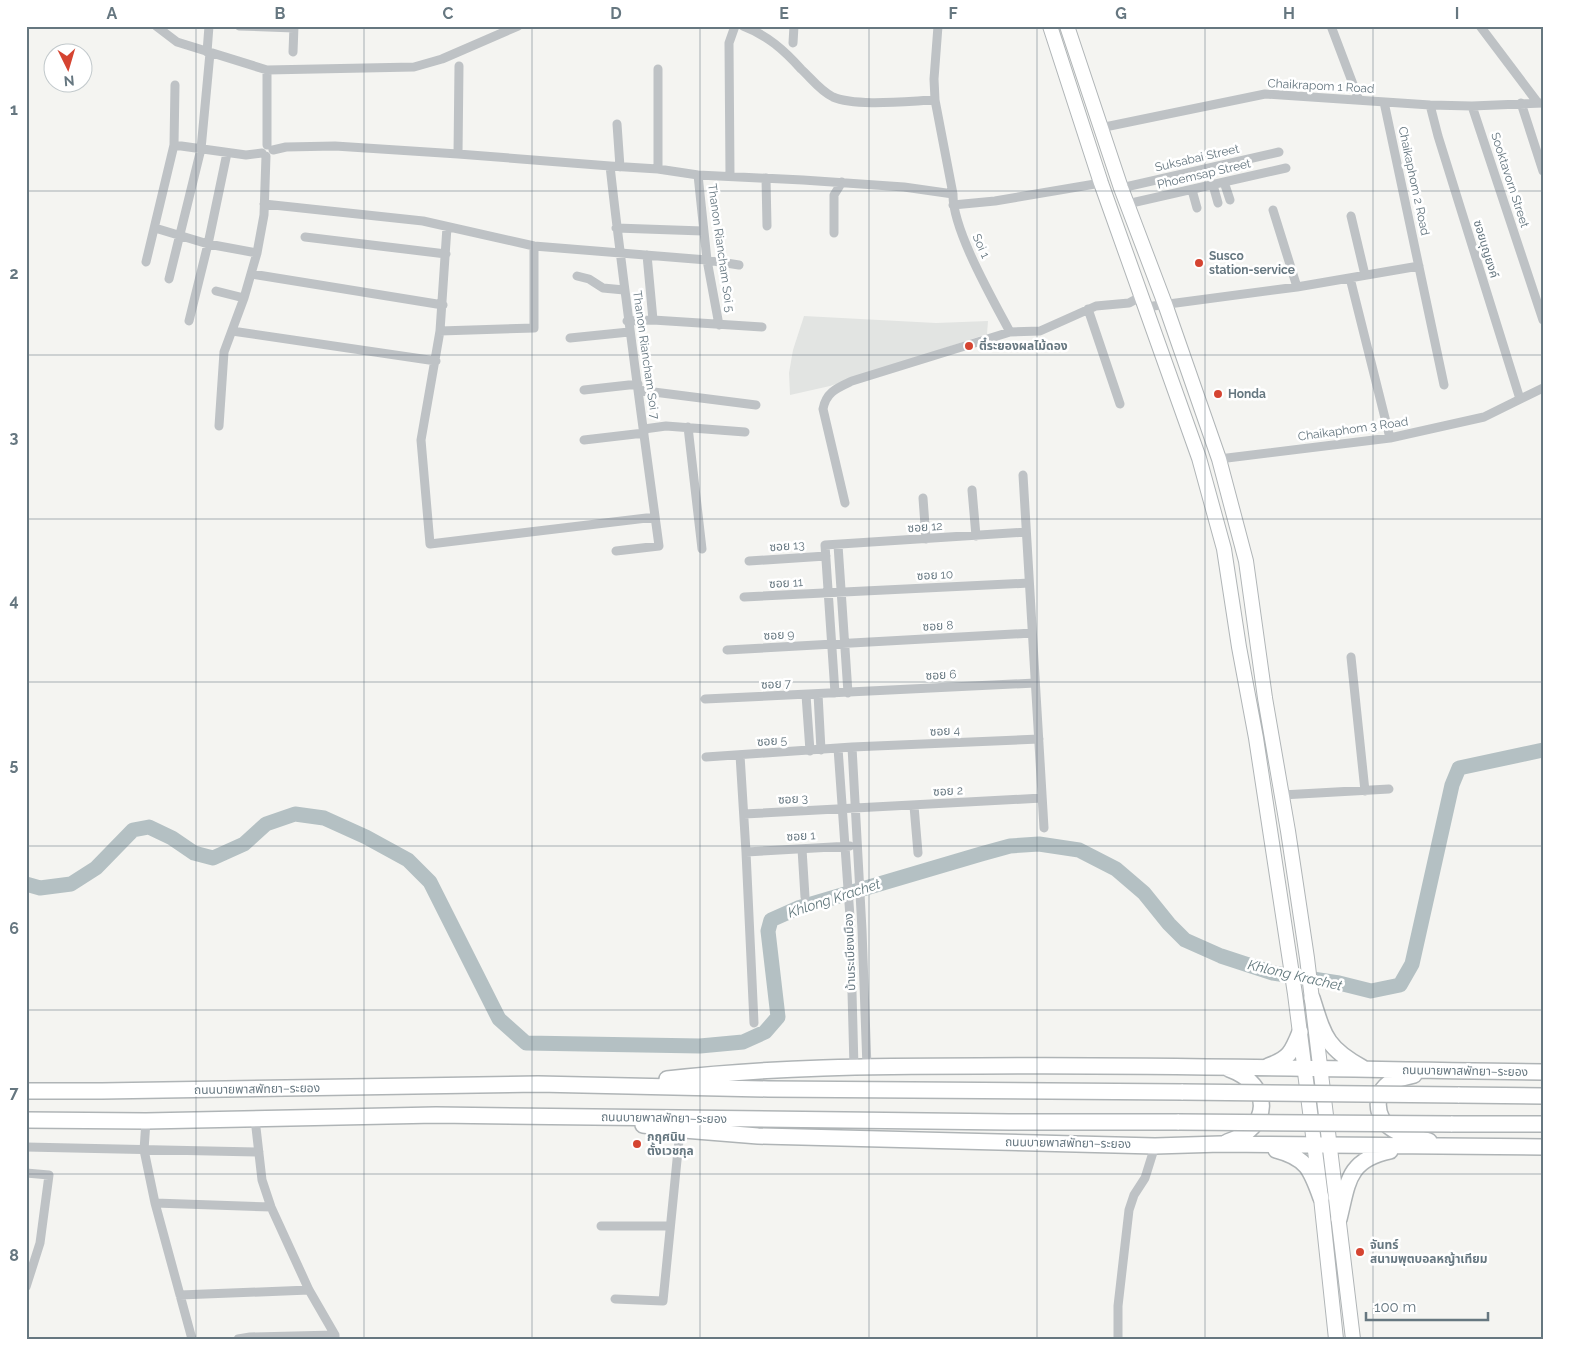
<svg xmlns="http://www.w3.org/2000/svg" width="1569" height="1365" viewBox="0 0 1569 1365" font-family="Raleway,'Noto Sans Thai',sans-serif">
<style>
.built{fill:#e2e4e2}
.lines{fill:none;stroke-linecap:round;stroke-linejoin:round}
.river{stroke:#b4c0c3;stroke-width:15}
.primary-casing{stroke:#b0b5b7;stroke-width:16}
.trunk-casing{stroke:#afb4b6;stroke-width:18}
.minor{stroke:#bec2c5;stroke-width:9}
.primary{stroke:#fff;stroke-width:14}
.trunk{stroke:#fff;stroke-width:15}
.trunk-bridge-casing{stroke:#afb4b6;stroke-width:18;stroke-linecap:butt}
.trunk-bridge{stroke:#fff;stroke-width:15}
.grid{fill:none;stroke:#667780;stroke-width:1;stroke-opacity:0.55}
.poi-dot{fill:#d54431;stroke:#fff;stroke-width:2}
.labels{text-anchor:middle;stroke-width:5;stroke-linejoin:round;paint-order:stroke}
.street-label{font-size:12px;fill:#667780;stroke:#fff}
.poi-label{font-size:12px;font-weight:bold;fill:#667780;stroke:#fff;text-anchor:start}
.water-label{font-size:14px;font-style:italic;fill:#62787d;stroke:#fff}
.neatline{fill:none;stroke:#667780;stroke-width:2}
.grid-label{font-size:16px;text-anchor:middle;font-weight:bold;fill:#667780}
</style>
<rect width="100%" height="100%" fill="#f4f4f1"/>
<path class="built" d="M804 316 936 323 988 321 987 334 830 386 790 395 789 373 793 350Z"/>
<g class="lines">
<path class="river" d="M26 884 40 888 71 884 96 868 133 830 149 827 172 838 194 853 213 858 244 844 266 824 295 814 324 818 366 837 408 860 430 882 499 1019 526 1043 700 1046 743 1042 765 1032 778 1017 768 931 771 920 798 908 981 854 1010 846 1039 844 1079 850 1116 869 1144 893 1169 924 1185 940 1221 956 1273 973 1339 983 1371 991 1400 985 1412 964 1452 785 1459 768 1543 750"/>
<g class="primary-casing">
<path id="primary" d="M1050 26 1101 183 1199 458 1224 549 1239 647 1256 738 1295 994 1321 1198 1336 1339
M1067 26 1121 188 1165 304 1219 459 1246 561 1265 698 1288 831 1307 958 1353 1339"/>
</g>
<g class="trunk-casing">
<path id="trunk" d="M1312 998C1324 1036 1326 1048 1363 1068
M1268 1066C1289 1059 1292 1052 1300 1032
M1414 1075C1407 1077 1398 1078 1391 1082 1373 1092 1375 1118 1391 1128 1402 1136 1416 1138 1429 1141
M667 1079C771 1067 875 1066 979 1066 1167 1064 1355 1070 1543 1072
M26 1091H102L538 1084 768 1089 1183 1092
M1458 1095 1543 1096
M26 1120 146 1121 436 1115 1009 1122H1179
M1451 1124H1543
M643 1125 684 1130 758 1136 1155 1146 1221 1144 1543 1147
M1227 1142C1272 1128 1273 1085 1229 1069
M1276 1150C1307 1158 1311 1170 1321 1198
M1339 1219C1348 1183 1347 1160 1390 1151"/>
</g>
<path class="minor" d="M156 26 177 42 267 70 414 67 442 59 518 26
M239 26 294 28
M743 26C767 35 784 50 801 69 811 78 820 91 833 97 856 107 909 101 935 100
M938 26 934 79 935 100 953 194C952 229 993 300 1010 332L1040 331 1096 306 1129 303 1142 296
M1331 26 1359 100
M1480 26 1538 103
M793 43 794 26
M207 52 209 26
M293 52 294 26
M267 70V145
M1384 102 1444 385
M1521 103 1543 171
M1430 105 1438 136 1520 399
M1472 106 1543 320
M617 124 620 167
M1100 128 1265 94 1430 105 1472 106 1543 103
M174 145 246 155 262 153
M273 150 286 147 335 146 458 154 610 166 658 169 698 175 803 180 904 187 953 194
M458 154 459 66
M610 166C624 293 642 419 659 546L616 551
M658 169V69
M698 175 707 260 719 325
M730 176 729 43 735 26
M766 178 767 226
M1224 182 1230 200
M1213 185 1218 203
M1121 188 1279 152
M1192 190 1197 208
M264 204 423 221 534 246 707 260 739 265
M1127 204 1286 168
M953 205 995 201 1101 183
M1273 210 1297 287
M1351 216 1365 275
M447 227 440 331 421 440 430 544 655 517
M155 228 208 244 257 253
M616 228 703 231
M834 233V195L842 182
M305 237 446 254
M647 255 653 320
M146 262 174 145 175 85
M252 274 443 305
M577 276 589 279 603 288 624 290
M1350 278 1390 438
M169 279 201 149 210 53
M216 291 244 298
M1146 307 1297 287 1419 266
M1088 309 1120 404
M189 321 208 244 227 153
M627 321 653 320 762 327
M232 331 436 361
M440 331 534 328V246
M570 338 629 332
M584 390 638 384
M638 390 756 405
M219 426 224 352 244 298 257 253 264 215 266 156
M688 427 702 549
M644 429 666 426 745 432
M584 440 644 433
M1219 459 1390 438 1484 417 1543 388
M1023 475 1044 828
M972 490 976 536
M923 498 926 539
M845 503 823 409C826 392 837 388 852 381L1010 332
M838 545 848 693
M749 561 826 556
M744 597 1029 583
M727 650 1032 633
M1351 657 1365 791
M835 693 825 545 1026 532
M818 694 821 750
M806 695 810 751
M705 699 1035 683
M852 747 862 930 867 1067
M838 748 850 917 854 1067
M740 755 746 852 754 1023
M706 757 852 747 1039 739
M1282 795 1389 789
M914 806 918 853
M744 814 1042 798
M802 849 805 897
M746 852 850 846
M255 1119 262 1180 271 1207 309 1290 335 1335V1339
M146 1121 144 1150 155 1203 192 1339
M26 1147 259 1152
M26 1173 49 1175 40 1243 26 1287
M155 1203 271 1207
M601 1226H670
M180 1295 309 1290
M615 1299 663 1301 680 1130
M238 1339 250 1337 335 1335
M1118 1339V1306L1129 1210 1134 1195 1145 1178 1155 1146"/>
<use href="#primary" class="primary"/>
<use href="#trunk" class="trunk"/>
<g class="trunk-bridge-casing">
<path id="trunk-bridge" d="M1183 1092 1458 1095
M1179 1122 1451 1124"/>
</g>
<use href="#trunk-bridge" class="trunk-bridge"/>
</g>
<path class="grid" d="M196 26V1339M364 26V1339M532 26V1339M700 26V1339M869 26V1339M1037 26V1339M1205 26V1339M1373 26V1339M26 191H1543M26 355H1543M26 519H1543M26 682H1543M26 846H1543M26 1010H1543M26 1174H1543"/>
<g class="poi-dot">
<circle cx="1199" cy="263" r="5"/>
<circle cx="969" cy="346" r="5"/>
<circle cx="1218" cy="394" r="5"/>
<circle cx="637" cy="1144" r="5"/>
<circle cx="1360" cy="1252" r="5"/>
</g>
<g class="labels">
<g class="street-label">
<text transform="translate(1321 86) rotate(3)" y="4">Chaikrapom 1 Road</text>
<text transform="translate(1197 158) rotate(-13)" y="4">Suksabai Street</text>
<text transform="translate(1204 174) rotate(-13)" y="4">Phoemsap Street</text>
<text transform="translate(1510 180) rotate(72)" y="4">Sooktavorn Street</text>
<text transform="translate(1414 181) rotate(78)" y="4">Chaikaphom 2 Road</text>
<text transform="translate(981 246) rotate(66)" y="4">Soi 1</text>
<text transform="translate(721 248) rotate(82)" y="4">Thanon Riancham Soi 5</text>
<text transform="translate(1486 249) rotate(73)" y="4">ซอยบุญยงค์</text>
<text transform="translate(646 355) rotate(82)" y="4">Thanon Riancham Soi 7</text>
<text transform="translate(1353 429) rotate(-8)" y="4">Chaikaphom 3 Road</text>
<text transform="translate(925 527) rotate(-4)" y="4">ซอย 12</text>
<text transform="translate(787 546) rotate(-4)" y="4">ซอย 13</text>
<text transform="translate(935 575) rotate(-3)" y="4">ซอย 10</text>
<text transform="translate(786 583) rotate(-3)" y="4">ซอย 11</text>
<text transform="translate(938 626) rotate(-3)" y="4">ซอย 8</text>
<text transform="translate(779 635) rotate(-3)" y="4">ซอย 9</text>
<text transform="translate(941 675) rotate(-3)" y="4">ซอย 6</text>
<text transform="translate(776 684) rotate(-3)" y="4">ซอย 7</text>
<text transform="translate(945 731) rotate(-3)" y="4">ซอย 4</text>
<text transform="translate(772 741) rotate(-4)" y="4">ซอย 5</text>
<text transform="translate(948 791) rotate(-3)" y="4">ซอย 2</text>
<text transform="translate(793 799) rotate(-3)" y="4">ซอย 3</text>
<text transform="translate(801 836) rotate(-3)" y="4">ซอย 1</text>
<text transform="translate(850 952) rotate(-92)" y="4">บ้านระเบียงเมือง</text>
<text transform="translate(1465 1071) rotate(1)" y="4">ถนนบายพาสพัทยา–ระยอง</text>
<text transform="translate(257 1089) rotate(-1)" y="4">ถนนบายพาสพัทยา–ระยอง</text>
<text transform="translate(664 1118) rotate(1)" y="4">ถนนบายพาสพัทยา–ระยอง</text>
<text transform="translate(1068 1143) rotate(1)" y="4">ถนนบายพาสพัทยา–ระยอง</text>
</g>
<g class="poi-label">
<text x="1209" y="260">Susco<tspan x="1209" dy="14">station-service</tspan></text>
<text x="979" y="350">ตี๋ระยองผลไม้ดอง</text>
<text x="1228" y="398">Honda</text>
<text x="647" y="1141">กฤศนิน<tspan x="647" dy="14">ตั้งเวชกุล</tspan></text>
<text x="1370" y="1249">จันทร์<tspan x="1370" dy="14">สนามพุตบอลหญ้าเทียม</tspan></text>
</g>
<g class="water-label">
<text transform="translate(834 898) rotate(-18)" y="5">Khlong Krachet</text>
<text transform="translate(1295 975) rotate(13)" y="5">Khlong Krachet</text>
</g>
</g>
<rect width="1569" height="1365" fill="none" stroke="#ffffff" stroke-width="55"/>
<g transform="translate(68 68) rotate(175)"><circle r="24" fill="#ffffff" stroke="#c2c9cc"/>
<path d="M0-4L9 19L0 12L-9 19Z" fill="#d54431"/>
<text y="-8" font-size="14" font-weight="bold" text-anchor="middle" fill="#667780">N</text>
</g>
<path d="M1366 1312v8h122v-8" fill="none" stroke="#667780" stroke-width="2.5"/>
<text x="1374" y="1312" font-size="15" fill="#667780" stroke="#ffffff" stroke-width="4" paint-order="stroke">100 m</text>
<rect x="28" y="28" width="1514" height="1310" class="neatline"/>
<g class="grid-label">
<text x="112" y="19">A</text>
<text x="280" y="19">B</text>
<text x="448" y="19">C</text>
<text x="616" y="19">D</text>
<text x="784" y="19">E</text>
<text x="953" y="19">F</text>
<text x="1121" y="19">G</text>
<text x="1289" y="19">H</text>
<text x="1457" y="19">I</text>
<text x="14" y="115">1</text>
<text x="14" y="279">2</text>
<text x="14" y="443">3</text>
<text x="14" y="606">4</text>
<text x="14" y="770">5</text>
<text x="14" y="934">6</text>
<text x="14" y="1098">7</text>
<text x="14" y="1261">8</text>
</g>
</svg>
